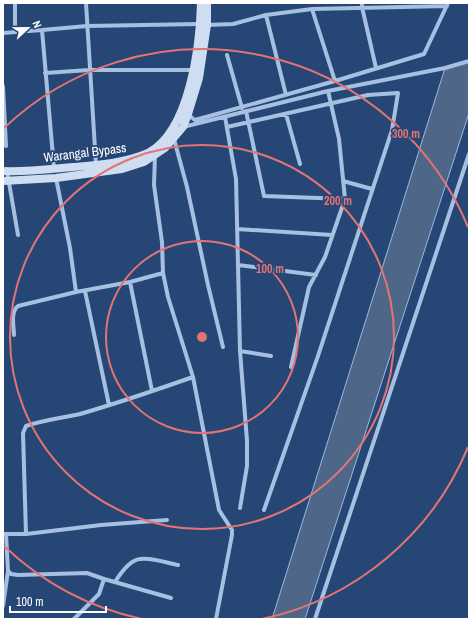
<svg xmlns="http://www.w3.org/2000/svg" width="472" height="622" viewBox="0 0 472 622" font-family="'Archivo Narrow',sans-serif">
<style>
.water{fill:#4e6789;stroke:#9bbae2}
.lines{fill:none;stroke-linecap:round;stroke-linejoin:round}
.street{stroke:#a6c0e2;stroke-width:4}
.secondary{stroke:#ceddf2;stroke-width:8}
.ring{fill:none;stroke:#e47373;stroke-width:2}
.labels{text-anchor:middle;stroke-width:3.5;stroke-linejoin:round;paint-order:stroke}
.street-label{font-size:13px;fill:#fff;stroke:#264775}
.centre{fill:#e47373;stroke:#264775;stroke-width:2}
.ring-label{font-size:12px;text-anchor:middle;font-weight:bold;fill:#e47373;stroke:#264775;stroke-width:3.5;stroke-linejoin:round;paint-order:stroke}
</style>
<rect width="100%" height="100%" fill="#264775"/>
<path class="water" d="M469 62V113L305 619H272L445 68Z"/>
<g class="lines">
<path class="street" d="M15 3V32
M86 3 96 165
M362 3V7L376 68
M312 9 335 81
M266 15 286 95
M207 25 233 24 266 15 312 9 447 6
M42 30 87 26 200 24
M3 33 42 30 54 168
M227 55 242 108
M45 73 89 70H193
M3 86 6 146
M246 111 264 196 345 199
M187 114 195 120 335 81 424 54 448 3
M286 114 300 164
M225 117 236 179 240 351 247 441V466L240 508
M183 127 328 91 445 68 469 61
M227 127 368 95 398 93 392 130 318 356 264 510
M174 139 187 187 208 285 223 347
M155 155 154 185 162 242 163 273 168 297 193 377 219 510 232 530V535L216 619
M7 171 18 235
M56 178 70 248 76 292 130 282 163 273
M343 181 372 189
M237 229 332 235
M238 265 316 275
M130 282 152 391
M85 291 109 405
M14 335C14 327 10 312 18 306L76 292
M240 351 271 356
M291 367 309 287 325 257 345 199 339 139 328 91
M3 534H26L101 525 167 520
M6 534 8 571 11 574 18 575 87 573 104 579 99 594 74 619
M26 534 23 433 26 426C44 420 62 418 80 414 118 403 156 390 193 377
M104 579 171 598
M115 582C120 574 130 560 140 559 150 557 168 563 178 565
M3 606 8 571
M315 619 469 154"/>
<path class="secondary" d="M3 171C26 172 50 169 73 167 96 165 126 163 148 153 190 131 200 45 201 3
M3 181 56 178 122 169 144 162 165 148 183 127 188 114 199 78 207 25V3"/>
</g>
<g class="ring">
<circle cx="202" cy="337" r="96"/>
<circle cx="202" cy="337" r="192"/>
<path d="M468 447A288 288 0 0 1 262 619M142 619A288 288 0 0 1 4 546M4 128A288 288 0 0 1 468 227"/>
</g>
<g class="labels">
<g class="street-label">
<text transform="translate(85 152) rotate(-7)" y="5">Warangal Bypass</text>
</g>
</g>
<circle cx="202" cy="337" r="6" class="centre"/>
<g class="ring-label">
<text x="406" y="138">300 m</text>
<text x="338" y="205">200 m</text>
<text x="270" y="273">100 m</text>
</g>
<rect width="472" height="622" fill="none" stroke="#ffffff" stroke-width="8"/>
<g transform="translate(28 28) rotate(68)" stroke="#264775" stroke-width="3" paint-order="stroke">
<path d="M0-3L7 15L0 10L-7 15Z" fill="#ffffff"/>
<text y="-6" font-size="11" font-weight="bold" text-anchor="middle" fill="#ffffff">N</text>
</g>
<path d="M10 606v6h96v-6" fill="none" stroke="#ffffff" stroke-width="2"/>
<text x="16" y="606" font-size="12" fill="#ffffff" stroke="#264775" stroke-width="3" paint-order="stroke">100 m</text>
</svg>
